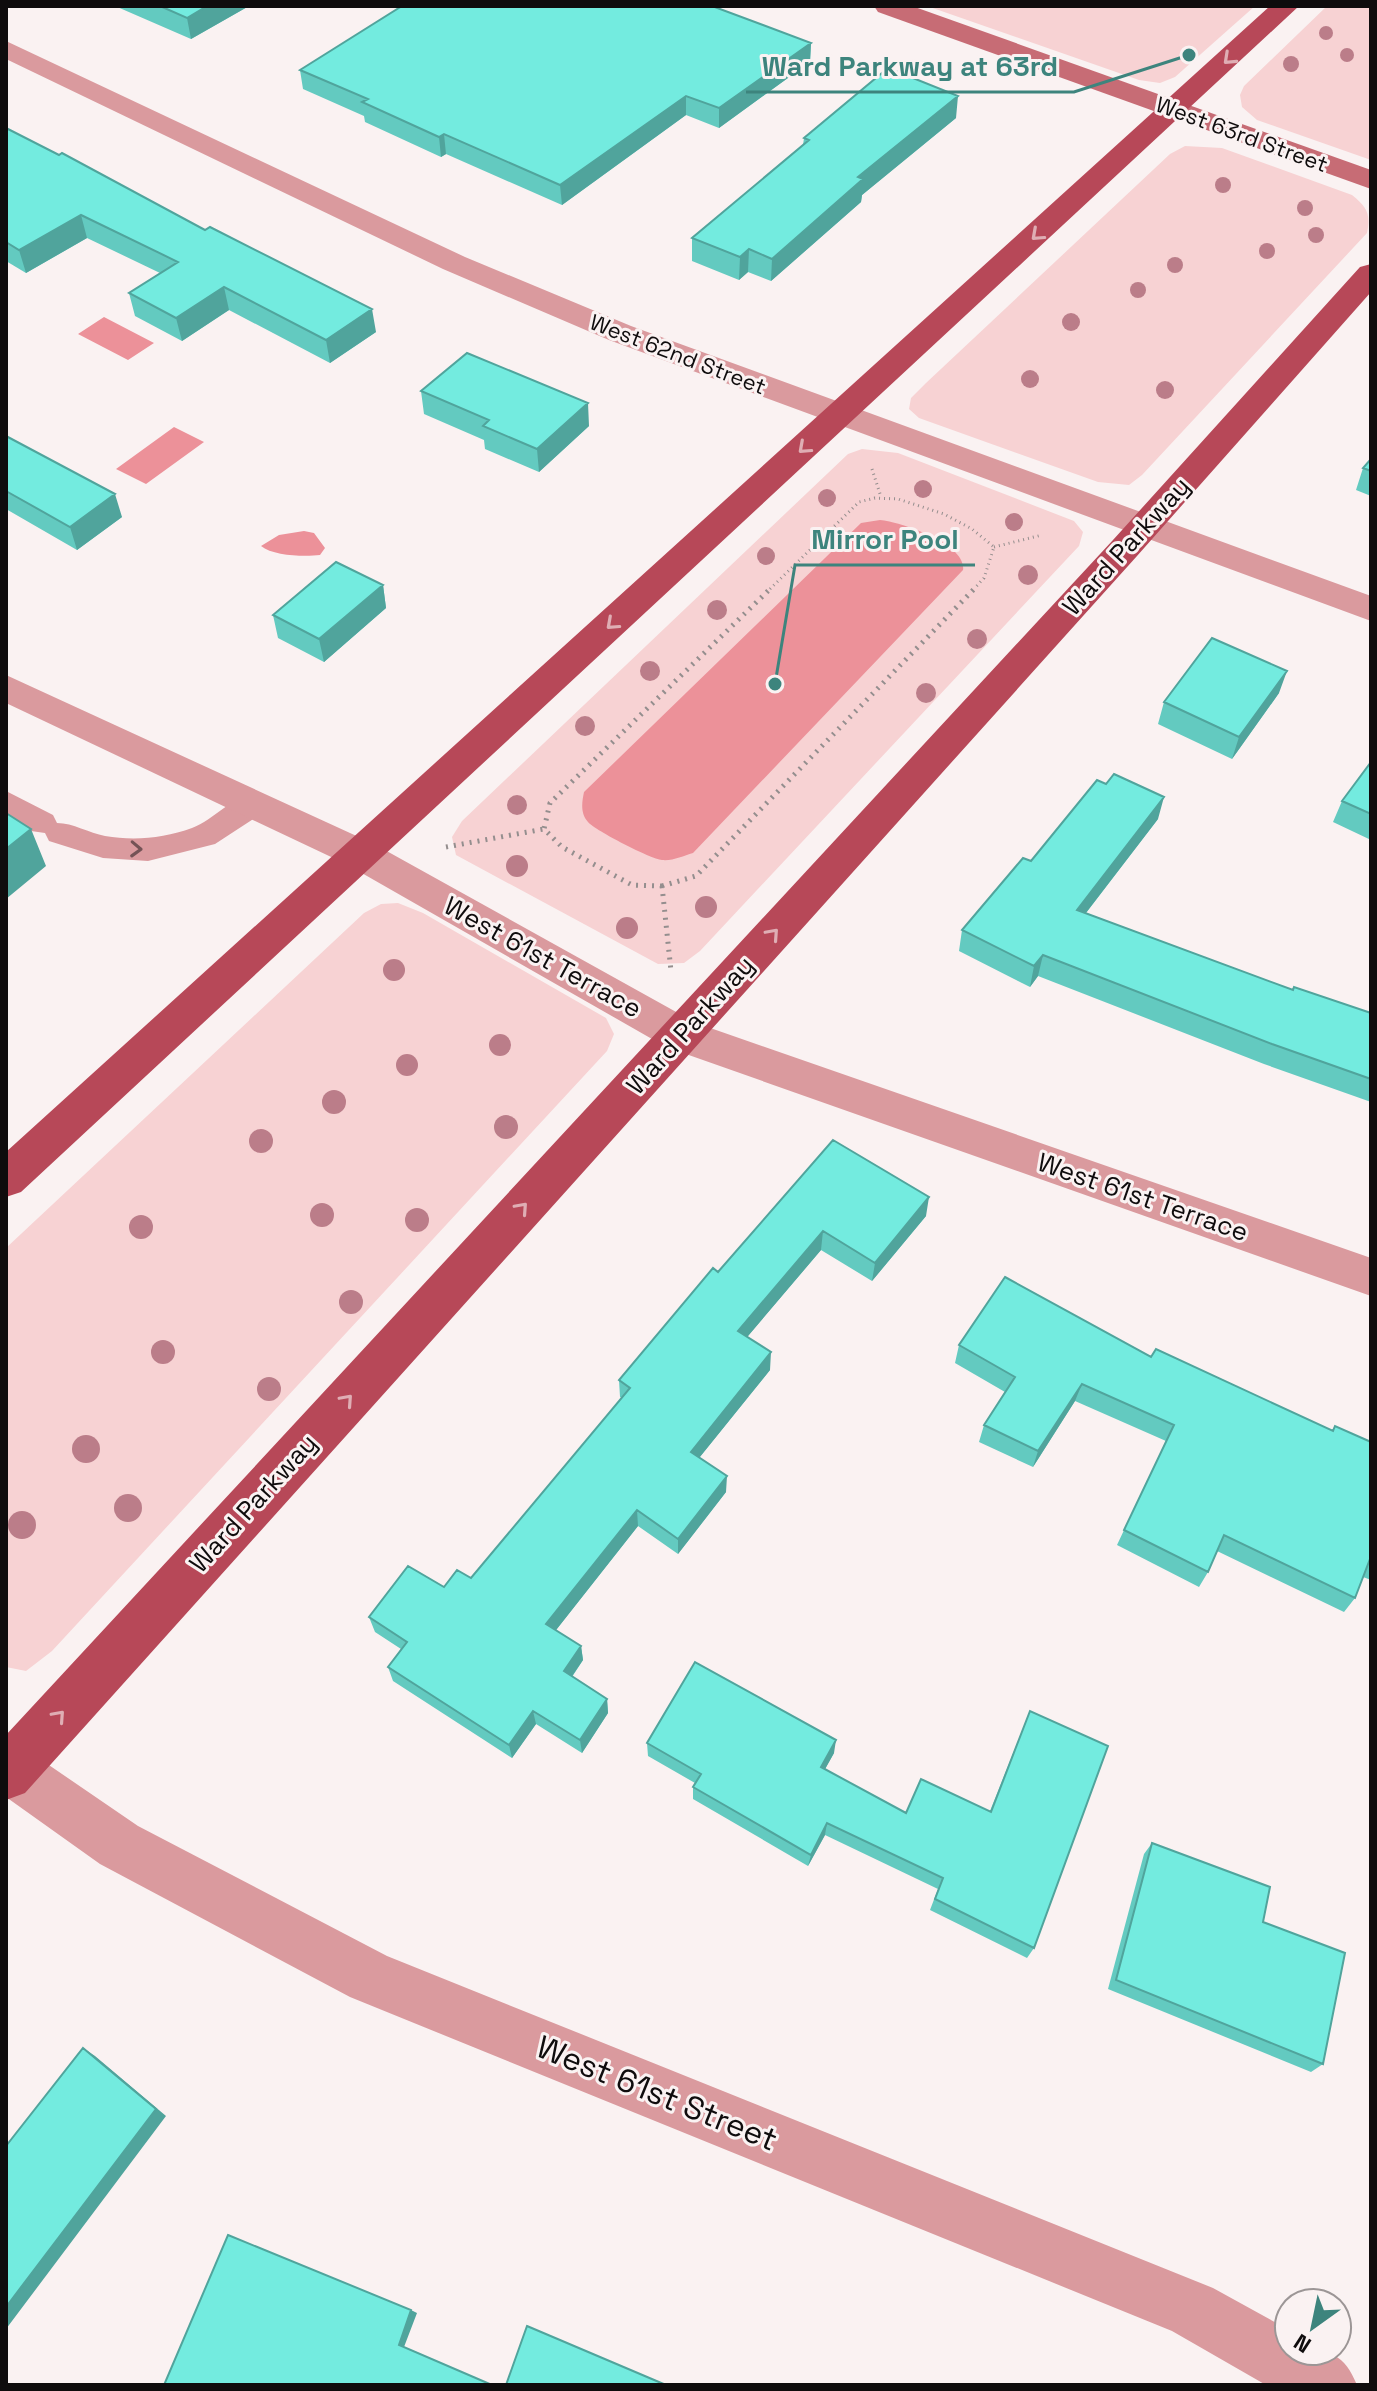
<svg xmlns="http://www.w3.org/2000/svg" width="1377" height="2391" viewBox="0 0 1377 2391" font-family="'Space Grotesk',sans-serif">
<style>
.green{fill:#f7d2d3}
.water{fill:#ec9199}
.lines{fill:none;stroke-linecap:round;stroke-linejoin:round}
.path-far1{stroke:#948e8e;stroke-width:3;stroke-dasharray:1 4;stroke-linecap:butt}
.path{stroke:#948e8e;stroke-width:5;stroke-dasharray:2 6;stroke-linecap:butt}
.lane{fill:#da9a9e;fill-rule:evenodd}
.street{fill:#da9a9e;fill-rule:evenodd}
.secondary{fill:#c76c75;fill-rule:evenodd}
.primary{fill:#b74858;fill-rule:evenodd}
.tree{fill:#bb7d89}
.wall{fill:#63cac0}
.shaded-wall{fill:#50a49c}
.building{fill:#73ebdf;stroke:#50a49c;stroke-width:2}
.oneway{stroke:#dfaeb4}
.oneway2{stroke:#745356}
.labels{text-anchor:middle;stroke-width:6;stroke-linejoin:round;paint-order:stroke}
.far-street-label{font-size:22px;fill:#0f0c0d;stroke:#faf2f2}
.street-label{font-size:26px;fill:#0f0c0d;stroke:#faf2f2}
.near-street-label{font-size:32px;fill:#0f0c0d;stroke:#faf2f2}
.leader{fill:none;stroke:#3d847d;stroke-width:3}
.callout-dot{fill:#3d847d;stroke:#faf2f2;stroke-width:3}
.callout-label{font-size:28px;text-anchor:middle;font-weight:bold;fill:#3d847d;stroke:#faf2f2;stroke-width:6;stroke-linejoin:round;paint-order:stroke}
</style>
<rect width="100%" height="100%" fill="#faf2f2"/>
<path class="green" d="M927 6H1255L1175 77 1160 83 1139 80Z
M1327 6H1371V160L1257 120 1242 107 1240 95 1244 86Z
M1185 146 1222 148 1352 195C1367 207 1371 214 1367 233L1142 475 1129 485 1098 482 919 418 909 409 911 398 926 383 1170 154Z
M862 449 898 453 1074 521 1083 532 1079 546 700 951 684 963 658 964 456 855 452 837 462 821 848 454Z
M398 903 423 913 606 1018 614 1034 607 1051 52 1651 26 1671 6 1667V1248L364 913 381 904Z"/>
<path class="water" d="M104 317 154 343 128 360 78 334Z
M174 427 204 442 146 484 116 469Z
M880 520C901 522 967 544 963 570L693 853C683 856 673 861 662 860 651 859 596 831 588 822 580 813 582 802 584 792L861 523Z
M304 531 314 533 325 548 320 555C305 557 273 556 261 546L279 535Z"/>
<g class="lines">
<path class="path-far1" d="M872 469 881 497
M994 547 1042 535
M770 589 859 502 875 498 898 499 944 514 972 529 994 547 984 578 974 589"/>
<path class="path" d="M446 847 544 829
M662 886 671 971
M662 886 632 885 562 847 544 829 550 803 772 587
M662 886 696 876 976 587"/>
<path class="lane" d="M6 791 53 815 57 823C73 823 89 833 105 836 135 841 164 838 192 828 217 819 237 788 264 796L269 804 264 812 215 844 148 861 103 858 49 841 45 833 31 831 6 816Z"/>
<path class="street" d="M6 41 465 257 631 326 1371 596V621L609 340 443 269 6 59Z
M6 675 374 844 696 1023 1371 1258V1296L666 1047 346 864 6 703Z
M6 1740 24 1748 138 1826 387 1956 1213 2288 1289 2330V2351C1325 2351 1342 2348 1357 2385H1266L1172 2331 350 1997 100 1864 6 1797Z"/>
<path class="secondary" d="M874 6H912L1371 170V189L878 12Z"/>
<path class="primary" d="M1270 6H1299L21 1192 6 1197V1152Z
M1371 264V292L1137 556 25 1793 6 1800V1735L1113 540 1360 267Z"/>
</g>
<g class="tree">
<circle cx="1326" cy="33" r="7"/>
<circle cx="1347" cy="55" r="7"/>
<circle cx="1291" cy="64" r="8"/>
<circle cx="1223" cy="185" r="8"/>
<circle cx="1305" cy="208" r="8"/>
<circle cx="1316" cy="235" r="8"/>
<circle cx="1267" cy="251" r="8"/>
<circle cx="1175" cy="265" r="8"/>
<circle cx="1138" cy="290" r="8"/>
<circle cx="1071" cy="322" r="9"/>
<circle cx="1030" cy="379" r="9"/>
<circle cx="1165" cy="390" r="9"/>
<circle cx="923" cy="489" r="9"/>
<circle cx="827" cy="498" r="9"/>
<circle cx="1014" cy="522" r="9"/>
<circle cx="766" cy="556" r="9"/>
<circle cx="1028" cy="575" r="10"/>
<circle cx="717" cy="610" r="10"/>
<circle cx="977" cy="639" r="10"/>
<circle cx="650" cy="671" r="10"/>
<circle cx="926" cy="693" r="10"/>
<circle cx="585" cy="726" r="10"/>
<circle cx="517" cy="805" r="10"/>
<circle cx="517" cy="866" r="11"/>
<circle cx="706" cy="907" r="11"/>
<circle cx="627" cy="928" r="11"/>
<circle cx="394" cy="970" r="11"/>
<circle cx="500" cy="1045" r="11"/>
<circle cx="407" cy="1065" r="11"/>
<circle cx="334" cy="1102" r="12"/>
<circle cx="506" cy="1127" r="12"/>
<circle cx="261" cy="1141" r="12"/>
<circle cx="322" cy="1215" r="12"/>
<circle cx="417" cy="1220" r="12"/>
<circle cx="141" cy="1227" r="12"/>
<circle cx="351" cy="1302" r="12"/>
<circle cx="163" cy="1352" r="12"/>
<circle cx="269" cy="1389" r="12"/>
<circle cx="86" cy="1449" r="14"/>
<circle cx="128" cy="1508" r="14"/>
<circle cx="22" cy="1525" r="14"/>
</g>
<path class="wall" d="M115 6H249L191 39Z
M811 43 810 62 719 128 686 115 562 205 446 154 441 157 365 122 364 116 303 89 300 70Z
M956 118 862 195 861 202 771 281 748 272 739 280 692 261V238L803 145 804 138Z
M6 128 376 332 330 363 229 310 182 341 135 316 129 293 160 273 87 238 26 273 6 261Z
M421 391 589 426 539 472 485 449 484 440 424 414Z
M6 436 122 517 77 550 6 509Z
M1371 459V496L1356 490 1363 468Z
M383 585 386 608 324 662 278 638 273 615Z
M1279 693 1232 759 1158 724 1164 702Z
M1371 762V840L1333 822 1342 801Z
M1158 819 1086 913 1293 990 1371 1013V1102L1264 1064 1038 976 1030 987 959 951 962 930 1031 861Z
M833 1140 926 1216 872 1281 821 1250 747 1337 770 1370 699 1458 726 1492 678 1554 638 1526 556 1630 581 1646 583 1660 572 1677 607 1699 608 1713 582 1753 536 1724 512 1758 393 1681 388 1667 401 1649 375 1632 369 1617 444 1587 471 1578 622 1398 620 1397 619 1380 718 1272Z
M959 1345 1151 1357 1332 1430 1335 1426 1371 1442V1580L1363 1577 1355 1598 1344 1612 1217 1551 1208 1572 1199 1587 1117 1545 1166 1441 1075 1401 1033 1467 979 1442 984 1425 1005 1392 955 1363Z
M1030 1711 1034 1948 1027 1958 930 1910 938 1889 825 1835 808 1866 693 1799V1787L695 1783 648 1756 647 1743 834 1753 825 1769 906 1813 990 1811Z
M1152 1843 1323 2064 1311 2072 1108 1989 1144 1854Z"/>
<path class="shaded-wall" d="M207 6H249L191 39 187 18Z
M811 43 810 62 719 128V108Z
M686 96V115L562 205 560 185Z
M958 96 956 118 862 195 861 202 771 281 772 259 858 177Z
M444 134 446 154 441 157 439 137Z
M81 215 87 238 26 273 19 250Z
M749 249 748 272 739 280 740 257Z
M224 287 229 310 182 341 176 318Z
M372 309 376 332 330 363 326 340Z
M588 403 589 426 539 472 537 449Z
M115 494 122 517 77 550 70 527Z
M383 585 386 608 324 662 319 639Z
M1287 671 1279 693 1232 759 1239 737Z
M1164 797 1158 819 1072 931 1077 910Z
M31 829 46 866 6 899V849Z
M1043 955 1038 976 1030 987 1034 966Z
M929 1197 926 1216 872 1281 875 1263Z
M823 1231 821 1250 737 1349 738 1331Z
M771 1352 770 1370 691 1468V1452Z
M1082 1384 1075 1401 1033 1467 1038 1451Z
M727 1476 726 1492 678 1554V1539Z
M637 1510 638 1526 549 1639 546 1624Z
M581 1646 583 1660 566 1685 564 1671Z
M607 1699 608 1713 582 1753 580 1740Z
M533 1711 536 1724 512 1758 509 1745Z
M836 1740 834 1753 819 1780 821 1767Z
M827 1823 825 1835 808 1866 811 1855Z
M83 2048 95 2056 166 2116 6 2329V2307Z
M411 2310 417 2313 404 2347 399 2345Z"/>
<path class="building" d="M160 6H207L187 18Z
M402 6H712L811 43 719 108 686 96 560 185 444 134 439 137 362 102 368 99 300 70Z
M888 68 958 96 858 177 863 179 772 259 749 249 740 257 692 238 809 140 804 138Z
M6 128 59 155 62 153 205 230 210 227 372 309 326 340 224 287 176 318 129 293 178 262 81 215 19 250 6 242Z
M467 353 588 403 537 449 483 426 489 420 421 391Z
M6 436 115 494 70 527 6 491Z
M1371 459V471L1363 468Z
M336 562 383 585 319 639 273 615Z
M1212 638 1287 671 1239 737 1164 702Z
M1371 762V814L1342 801Z
M1114 774 1164 797 1077 910 1293 990 1294 987 1371 1013V1079L1272 1044 1043 955 1034 966 962 930 1023 858 1031 861 1097 780 1106 784Z
M6 813 31 829 6 849Z
M833 1140 929 1197 875 1263 823 1231 738 1331 771 1352 691 1452 727 1476 678 1539 637 1510 546 1624 581 1646 564 1671 607 1699 580 1740 533 1711 509 1745 388 1667 407 1642 369 1617 408 1566 444 1587 457 1570 471 1578 630 1388 619 1380 713 1268 718 1272Z
M1005 1277 1151 1357 1156 1349 1333 1431 1335 1426 1371 1442V1560L1370 1559 1355 1598 1224 1535 1208 1572 1124 1530 1174 1425 1082 1384 1038 1451 984 1425 1015 1377 959 1345Z
M695 1662 836 1740 821 1767 906 1813 921 1779 991 1812 1030 1711 1108 1746 1034 1948 935 1899 943 1878 827 1823 811 1855 693 1787 701 1774 647 1743Z
M1152 1843 1270 1887 1263 1922 1345 1953 1323 2064 1116 1980Z
M83 2048 156 2109 6 2307V2146Z
M228 2235 411 2310 399 2345 492 2385H164Z
M527 2326 666 2385H506Z"/>
<defs><path id="oneway-chevron" d="M-2-3.5L2.5 0L-2 3.5" fill="none" stroke-width="1.6" stroke-linecap="round" stroke-linejoin="round" transform="scale(2)"/></defs>
<g class="oneway">
<use href="#oneway-chevron" transform="translate(1229 59) rotate(137)"/>
<use href="#oneway-chevron" transform="translate(1037 235) rotate(138)"/>
<use href="#oneway-chevron" transform="translate(804 448) rotate(138)"/>
<use href="#oneway-chevron" transform="translate(612 624) rotate(138)"/>
<use href="#oneway-chevron" transform="translate(773 934) rotate(-48)"/>
<use href="#oneway-chevron" transform="translate(522 1208) rotate(-48)"/>
<use href="#oneway-chevron" transform="translate(347 1400) rotate(-48)"/>
<use href="#oneway-chevron" transform="translate(59 1716) rotate(-48)"/>
</g>
<use class="oneway2" href="#oneway-chevron" transform="translate(136 849) rotate(2)"/>
<g class="labels">
<g class="far-street-label">
<text transform="translate(1242 134) rotate(20)" y="8">West 63rd Street</text>
<text transform="translate(678 354) rotate(21)" y="8">West 62nd Street</text>
</g>
<g class="street-label">
<text transform="translate(1126 546) rotate(-48)" y="9">Ward Parkway</text>
<text transform="translate(543 957) rotate(29)" y="9">West 61st Terrace</text>
<text transform="translate(690 1025) rotate(-48)" y="9">Ward Parkway</text>
<text transform="translate(1143 1197) rotate(19)" y="9">West 61st Terrace</text>
<text transform="translate(253 1503) rotate(-48)" y="9">Ward Parkway</text>
</g>
<g class="near-street-label">
<text transform="translate(657 2093) rotate(22)" y="11">West 61st Street</text>
</g>
</g>
<path class="leader" d="M1189 55L1074 92H746M775 684L795 565H975"/>
<g class="callout-dot">
<circle cx="1189" cy="55" r="8"/>
<circle cx="775" cy="684" r="8"/>
</g>
<g class="callout-label">
<text x="910" y="76">Ward Parkway at 63rd</text>
<text x="885" y="549">Mirror Pool</text>
</g>
<rect width="1377" height="2391" fill="none" stroke="#0f0c0d" stroke-width="16"/>
<g transform="translate(1313 2327) rotate(213)"><circle r="38" fill="#faf2f2" stroke="#9c9696" stroke-width="2"/>
<path d="M0-6L14 30L0 20L-14 30Z" fill="#3d847d"/>
<text y="-12" font-size="22" font-weight="bold" text-anchor="middle" fill="#0f0c0d">N</text>
</g>
</svg>
